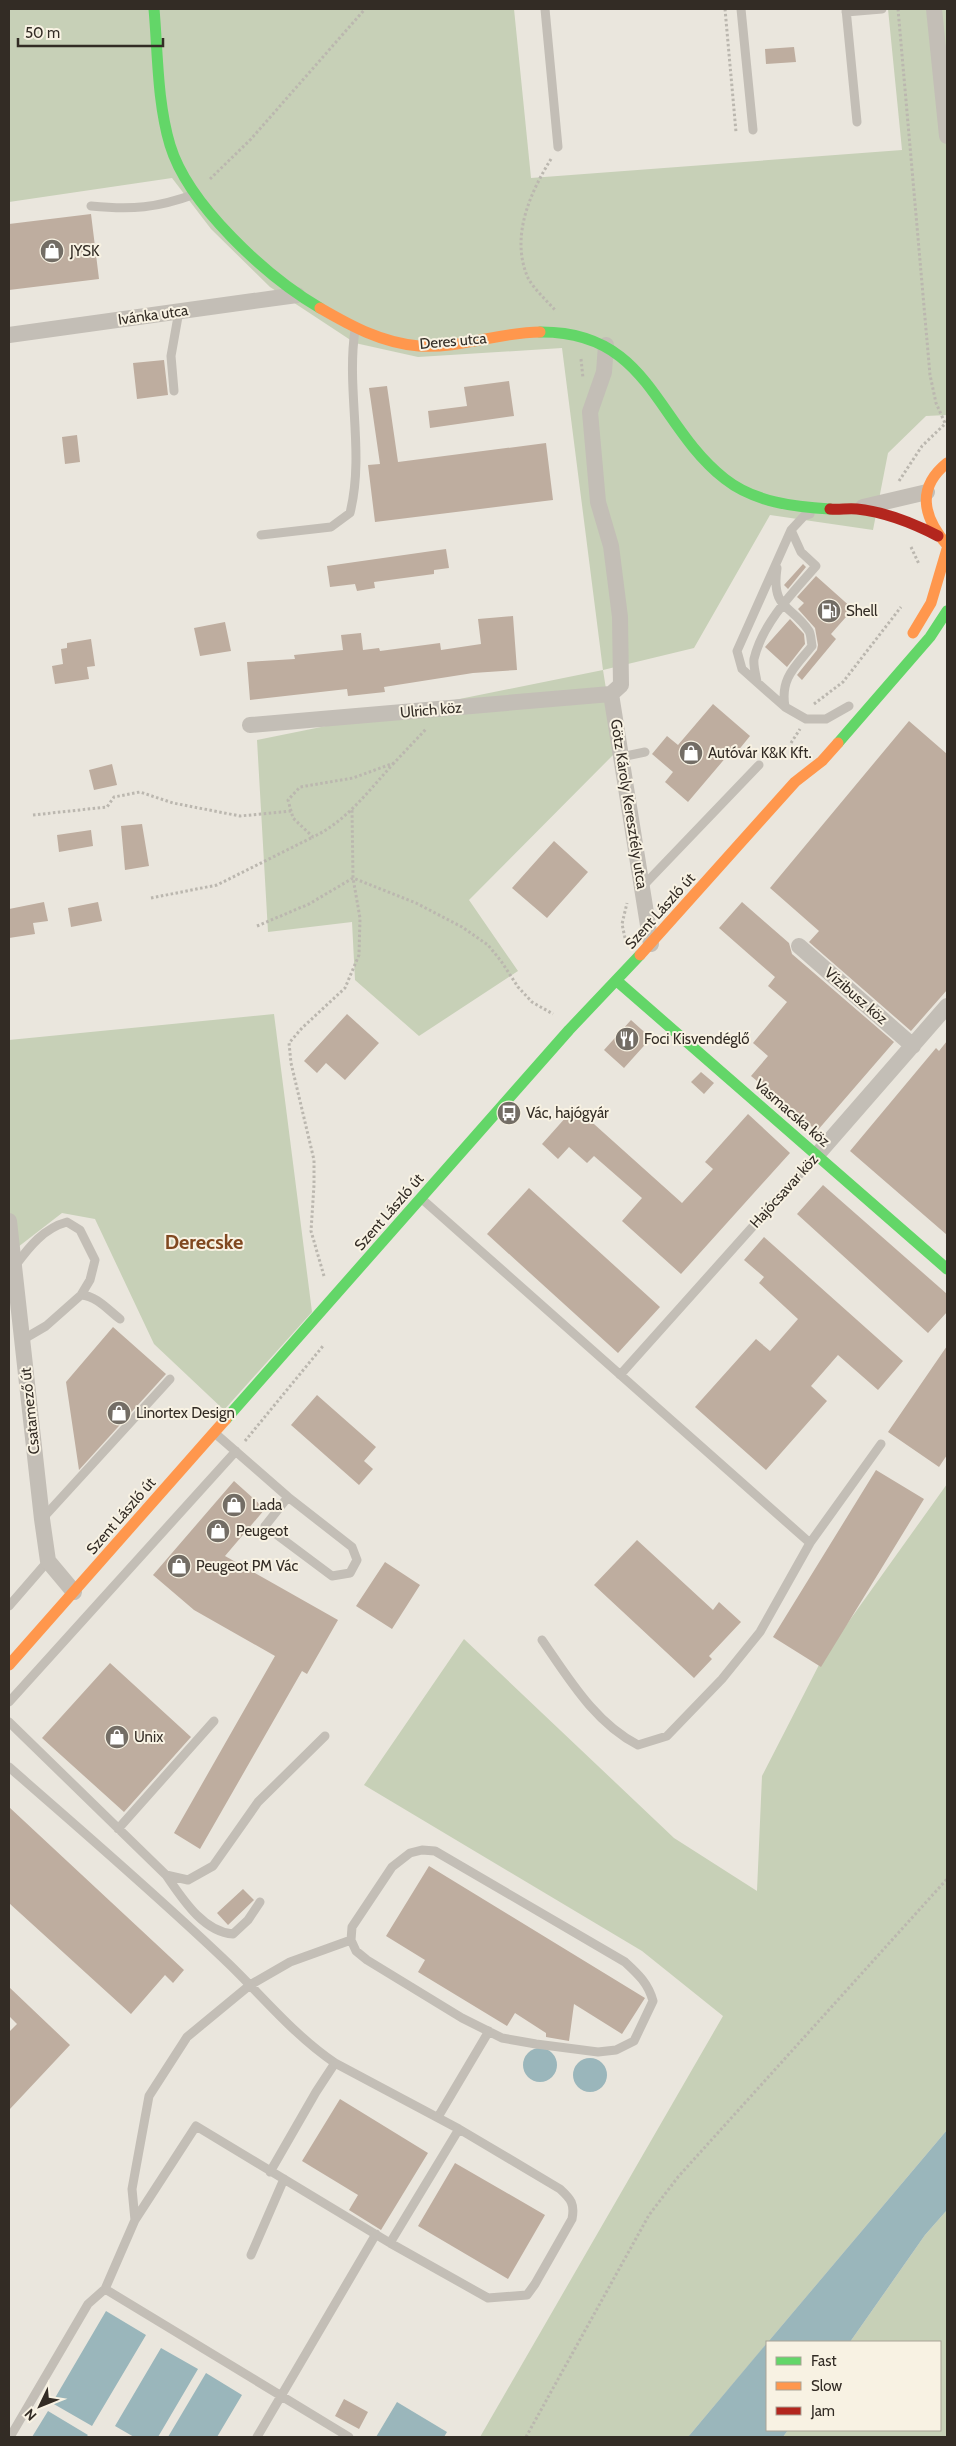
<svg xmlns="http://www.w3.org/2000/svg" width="956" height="2446" viewBox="0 0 956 2446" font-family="Cabin,sans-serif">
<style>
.green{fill:#c7d0b7}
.water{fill:#9ab6bb}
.building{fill:#bead9f}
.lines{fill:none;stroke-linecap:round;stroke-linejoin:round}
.path{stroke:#bbb7af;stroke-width:3;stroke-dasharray:2.5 2.5;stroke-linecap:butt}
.lane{stroke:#c3beb6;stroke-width:9}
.street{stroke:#c3beb6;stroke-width:16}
.fast{stroke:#63d668;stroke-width:11}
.slow{stroke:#ff974d;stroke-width:11}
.jam{stroke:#b3261e;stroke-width:11}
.labels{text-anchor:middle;stroke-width:4;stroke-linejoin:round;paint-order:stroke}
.poi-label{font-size:15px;fill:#332c25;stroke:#f8f2e3;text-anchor:start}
.street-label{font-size:15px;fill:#332c25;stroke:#f8f2e3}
.district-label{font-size:20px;font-weight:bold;fill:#804820;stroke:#f8f2e3}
</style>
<rect width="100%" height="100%" fill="#eae6dd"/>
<path class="green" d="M9 9H514L531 178 902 150 888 9H947V415L926 416 888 453 873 530 770 515 694 648 603 670 616 752 469 900 518 971 419 1036 355 980 352 922 268 932 257 740 603 670 562 348 418 357 355 343 270 287 211 229 172 178 9 202Z
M274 1014 312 1312 224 1410 154 1344 95 1219 62 1213 9 1254V1040Z
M947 1484V2130L688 2437H480L723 2016 642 1951 364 1785 464 1639 674 1838 757 1891 762 1776 822 1659Z
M947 2210V2437H783L788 2430H940V2342H850L925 2235Z"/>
<path class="water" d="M523 2065a17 17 0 1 1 34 0a17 17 0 1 1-34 0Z
M573 2075a17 17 0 1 1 34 0a17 17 0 1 1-34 0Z
M947 2130V2210L925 2235 850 2342H768Z
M106 2311 146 2335 92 2426 52 2403Z
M767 2343V2430H788L783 2437H688Z
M161 2348 198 2369 158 2437H134L115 2426Z
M206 2373 242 2395 217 2437H168Z
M397 2402 447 2432 444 2437H376Z
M48 2411 88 2435 86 2437H32Z"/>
<path class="building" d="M794 47 796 62 766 64 765 49Z
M91 214 99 279 9 290V224Z
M164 360 168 395 137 399 133 363Z
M509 381 514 416 430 428 428 411 467 406 464 387Z
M387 386 398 462 546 443 553 500 375 522 368 465 380 464 369 388Z
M77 435 80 462 65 464 62 437Z
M446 549 449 568 434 570V574L374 582 375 588 357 591 355 584 330 587 327 566Z
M803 564 806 567 788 589 784 585Z
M816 576 853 609 831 634 836 639 802 680 797 675 817 650 818 645 815 628 798 609 804 603 797 597Z
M513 616 517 670 473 673 384 687 385 692 348 696 347 689 250 700 247 662 295 659 294 655 343 650 341 635 361 633 363 650 379 648 380 651 440 643 441 650 481 644 478 619Z
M790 619 804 634 805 644 787 667 765 647Z
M225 622 231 651 200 656 194 628Z
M91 639 95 666 87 667 89 679 55 684 52 666 63 664 61 649 67 648V643Z
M713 704 750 736 737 752 733 749 688 802 665 782 673 772 652 754 667 736 678 745Z
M909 721 947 754V990L911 1031 809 942 819 931 770 888Z
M112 764 117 785 94 790 89 770Z
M142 824 149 866 125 870 121 826Z
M91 830 93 846 59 852 57 835Z
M554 841 588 872 547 918 512 888Z
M44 902 48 921 33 923 35 934 9 938V909Z
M98 902 102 921 71 927 68 908Z
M742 902 789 943 792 954 894 1042 817 1131 751 1076 768 1056 753 1043 787 1002 768 986 775 977 719 928Z
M347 1014 379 1043 345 1080 326 1063 317 1073 304 1061Z
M631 1020 651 1038 624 1068 604 1050Z
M947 1041V1235L850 1151 936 1048 939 1051Z
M701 1072 714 1083 704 1094 691 1082Z
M575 1107 682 1203 713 1169 705 1162 748 1114 790 1153 681 1274 622 1221 642 1198 594 1156 587 1163 569 1147 558 1159 542 1144Z
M823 1185 947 1294V1312L928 1333 797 1214Z
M529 1188 660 1307 618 1353 487 1234Z
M764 1237 903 1361 878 1390 838 1355 811 1386 827 1401 766 1470 695 1407 756 1339 770 1351 798 1319 759 1283 764 1277 744 1260Z
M113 1327 166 1374 79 1470 66 1382Z
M947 1346V1455L939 1467 888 1432Z
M317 1395 376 1447 364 1461 373 1469 359 1485 291 1425Z
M876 1470 924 1499 821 1667 773 1637Z
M234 1481 265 1509 225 1556 338 1620 307 1674 302 1671 200 1849 174 1833 275 1656 194 1610 153 1575Z
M637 1540 713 1610 719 1602 741 1622 709 1656 712 1659 694 1678 594 1585Z
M385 1562 420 1585 392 1629 356 1606Z
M110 1663 191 1737 124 1812 42 1738Z
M9 1807 184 1970 173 1983 165 1975 131 2014 9 1903Z
M429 1866 645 1998 622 2034 574 2004 569 2041 546 2037V2033L515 2013 507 2026 418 1972 425 1960 386 1936Z
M243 1889 254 1900 228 1925 217 1913Z
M9 1987 70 2045 9 2110V2032L17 2024 9 2016Z
M340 2099 428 2153 381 2230 349 2210 358 2195 302 2161Z
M455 2163 545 2215 508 2279 418 2226Z
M344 2399 368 2412 359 2429 335 2416Z"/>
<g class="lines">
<path class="path" d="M725 9 736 132
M898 9 930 375 936 403 945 423
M551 159C530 193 510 237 528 278 534 289 547 301 555 310
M210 179 251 139 365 9
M581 359 583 378
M899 481 922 446 947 422
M911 547 919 564
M814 704 843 682 901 607
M791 743 800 729
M394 763C369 790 347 821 313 837L293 818 288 800 300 787 353 778 394 763 427 728
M33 815 107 807 114 797 140 792 173 803 240 816 291 811
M151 898 217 885 313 837
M257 926 309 904 353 878 416 903 462 927 488 945 501 961 518 987 532 1002 553 1014
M625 938 622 924 627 903
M324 1276 311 1231 314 1185V1160L291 1063 289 1043 302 1028 345 988 359 955 360 918 353 878 352 809
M245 1441 323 1346
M526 2437 649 2215 678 2177 947 1879"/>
<path class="lane" d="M545 9 558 147
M741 9 753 130
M846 9 857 122
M846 12 882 9
M91 206C132 210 157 208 195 194
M174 391 171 356 179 311
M810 514 804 516 791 530 737 651 742 669 785 707 806 719H826L849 706
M261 535 331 527 350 513C365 452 346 391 355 330
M777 568C771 610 791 604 809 631 811 634 811 641 812 646 795 667 780 678 785 707
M757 682C756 675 753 666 754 659 762 624 793 592 816 566L801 552 791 530
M621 757 645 752
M642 887 759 765
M423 1200 810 1543
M15 1266C29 1247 44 1228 67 1222L80 1230 95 1260 90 1280 81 1295
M22 1340 46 1326 81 1295C97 1296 108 1310 120 1319
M620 1375 816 1156
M217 1435 288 1497 352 1547 357 1560 350 1573 332 1576 265 1526 288 1497
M42 1519 170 1379
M9 1606 48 1561
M542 1640C569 1679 595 1723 638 1745L667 1736 722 1679 760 1632 810 1543 881 1444
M9 1702 236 1451
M9 1722 166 1875 188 1880 213 1866 258 1802 325 1736
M9 1767C83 1832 158 1896 230 1965 264 1998 295 2036 335 2063
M118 1829 214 1721
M422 1850 435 1851 625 1962C638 1974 648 1983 653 2001L634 2041 616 2050 598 2052 536 2044 502 2038 462 2018 367 1960 356 1951 351 1940 352 1927 392 1867 410 1853Z
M166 1875C182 1898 203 1932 233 1934L248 1920 260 1902
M438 2117 489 2031
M135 2220 132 2189 149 2096 187 2037 250 1985 290 1962 351 1940
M390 2243 459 2129
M251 2255 284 2179
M105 2289 349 2437
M10 2437 88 2304 105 2289 135 2220 196 2126 390 2243 488 2298 527 2295 535 2284 572 2219C575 2204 571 2199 560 2189L459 2129 335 2063 316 2092 270 2172
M257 2437 376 2234"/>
<path class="street" d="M934 9 947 136
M9 335 297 295
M606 345 604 372 590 412 598 502 611 546 620 617 621 685 611 694
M863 507 927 492
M611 694 651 944
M250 725 611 694
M799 946 913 1046
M817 1155 947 1006
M9 1221 42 1519 48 1561 74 1592"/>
<path class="fast" d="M154 9C158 54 157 101 170 145 188 205 267 277 320 308
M540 332C650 331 655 424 725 479 754 502 794 507 830 509
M838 743 930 637 947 611
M617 981 947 1269
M226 1419 569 1030 640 955"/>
<path class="slow" d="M320 308C351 326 382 343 419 346 459 349 500 332 540 332
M947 463C916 488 923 517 947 545
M913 633 931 603 947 549
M640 955 795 782 822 761 838 743
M9 1665 226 1419"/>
<path class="jam" d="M830 509C839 510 848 508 857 509 885 512 913 523 938 536"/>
</g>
<defs>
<g id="shop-disc" transform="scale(1.25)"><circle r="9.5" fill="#736d65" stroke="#f8f2e3"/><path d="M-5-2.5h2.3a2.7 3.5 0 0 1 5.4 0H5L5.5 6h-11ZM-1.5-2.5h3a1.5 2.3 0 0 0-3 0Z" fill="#fff"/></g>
<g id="fuel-disc" transform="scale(1.25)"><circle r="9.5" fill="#736d65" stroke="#f8f2e3"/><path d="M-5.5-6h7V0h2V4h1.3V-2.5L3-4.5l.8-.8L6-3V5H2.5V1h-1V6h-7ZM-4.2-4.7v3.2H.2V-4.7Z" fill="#fff"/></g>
<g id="restaurant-disc" transform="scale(1.25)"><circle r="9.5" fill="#736d65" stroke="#f8f2e3"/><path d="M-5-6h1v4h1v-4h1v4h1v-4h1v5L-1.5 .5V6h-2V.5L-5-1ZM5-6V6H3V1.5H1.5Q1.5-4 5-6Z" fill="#fff"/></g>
<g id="bus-disc" transform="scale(1.25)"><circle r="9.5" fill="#736d65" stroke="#f8f2e3"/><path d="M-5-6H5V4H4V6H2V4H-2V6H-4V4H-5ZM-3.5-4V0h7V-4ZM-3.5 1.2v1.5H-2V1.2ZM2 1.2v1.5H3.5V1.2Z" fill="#fff"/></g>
</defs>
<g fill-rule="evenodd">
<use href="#shop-disc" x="52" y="251"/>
<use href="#fuel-disc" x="829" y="611"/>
<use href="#shop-disc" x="691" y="753"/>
<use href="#restaurant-disc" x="627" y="1039"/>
<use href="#bus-disc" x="509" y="1113"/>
<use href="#shop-disc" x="119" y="1413"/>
<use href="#shop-disc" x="234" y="1505"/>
<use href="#shop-disc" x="218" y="1531"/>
<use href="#shop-disc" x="179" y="1566"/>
<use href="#shop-disc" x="117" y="1737"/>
</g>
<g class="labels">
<g class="poi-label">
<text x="70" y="256">JYSK</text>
<text x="846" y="616">Shell</text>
<text x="708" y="758">Autóvár K&amp;K Kft.</text>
<text x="644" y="1044">Foci Kisvendéglő</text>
<text x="526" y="1118">Vác, hajógyár</text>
<text x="136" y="1418">Linortex Design</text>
<text x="252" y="1510">Lada</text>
<text x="236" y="1536">Peugeot</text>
<text x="196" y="1571">Peugeot PM Vác</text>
<text x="134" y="1742">Unix</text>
</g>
<g class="street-label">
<text transform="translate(153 315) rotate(-8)" y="5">Ivánka utca</text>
<text transform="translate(453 341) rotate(-5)" y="5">Deres utca</text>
<text transform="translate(431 710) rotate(-5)" y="5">Ulrich köz</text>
<text transform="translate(629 804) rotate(81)" y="5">Götz Károly Keresztély utca</text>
<text transform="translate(660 911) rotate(-48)" y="5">Szent László út</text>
<text transform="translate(856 996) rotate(41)" y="5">Vízibusz köz</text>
<text transform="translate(792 1113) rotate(41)" y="5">Vasmacska köz</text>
<text transform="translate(784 1191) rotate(-48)" y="5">Hajócsavar köz</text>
<text transform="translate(389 1212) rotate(-49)" y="5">Szent László út</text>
<text transform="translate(30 1411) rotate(-96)" y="5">Csatamező út</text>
<text transform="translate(121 1516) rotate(-49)" y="5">Szent László út</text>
</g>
<g class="district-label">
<text x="204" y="1249">Derecske</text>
</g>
</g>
<rect width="956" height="2446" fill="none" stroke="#332c25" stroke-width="20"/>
<rect x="766" y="2341" width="175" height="90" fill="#f8f2e3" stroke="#a9a397"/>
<rect x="776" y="2357" width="25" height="8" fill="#63d668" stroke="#a9a397"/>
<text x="811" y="2366" font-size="15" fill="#332c25">Fast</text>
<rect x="776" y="2382" width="25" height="8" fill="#ff974d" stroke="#a9a397"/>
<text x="811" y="2391" font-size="15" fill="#332c25">Slow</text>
<rect x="776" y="2407" width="25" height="8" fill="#b3261e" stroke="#a9a397"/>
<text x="811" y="2416" font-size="15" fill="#332c25">Jam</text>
<g transform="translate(40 2406) rotate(227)" stroke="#f8f2e3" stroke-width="4" paint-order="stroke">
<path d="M0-4L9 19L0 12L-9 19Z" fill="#332c25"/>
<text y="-8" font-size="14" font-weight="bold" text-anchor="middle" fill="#332c25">N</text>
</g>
<path d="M18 38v8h145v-8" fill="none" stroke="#332c25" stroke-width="2.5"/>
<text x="25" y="38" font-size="15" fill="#332c25" stroke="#f8f2e3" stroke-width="4" paint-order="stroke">50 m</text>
</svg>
